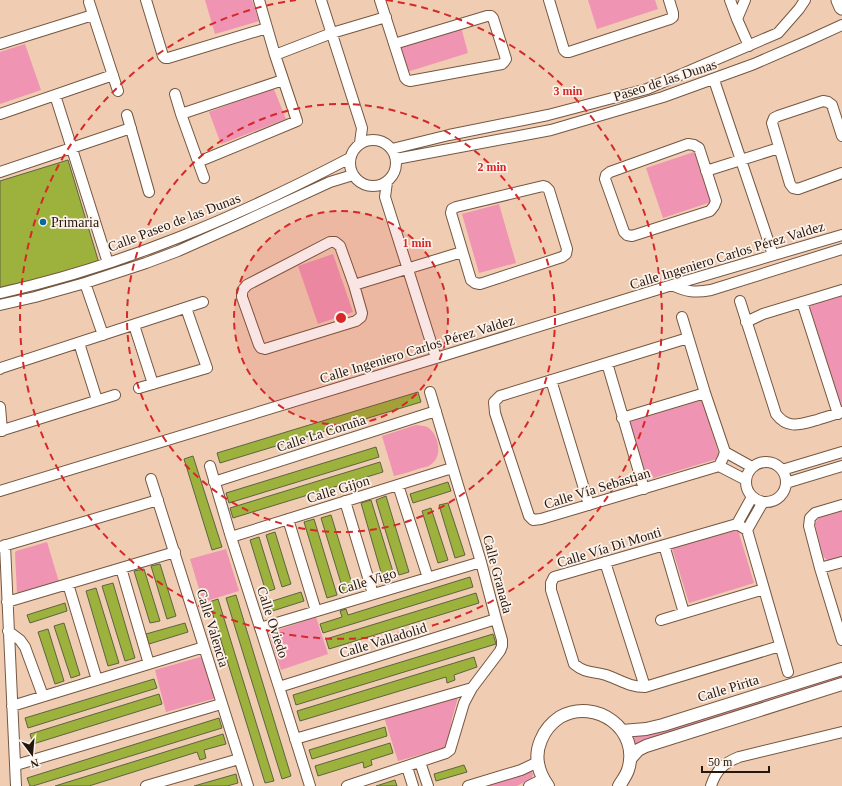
<svg xmlns="http://www.w3.org/2000/svg" width="842" height="786" viewBox="0 0 842 786" font-family="'Times New Roman',serif">
<style>
.green{fill:#ef94b3}
.building{fill:#9db13d;stroke:#5c6441}
.lines{fill:none;stroke-linecap:round;stroke-linejoin:round}
.minor-casing{stroke:#755740;stroke-width:12}
.tertiary-casing{stroke:#755740;stroke-width:14}
.primary-casing{stroke:#755740;stroke-width:17}
.minor{stroke:#fff;stroke-width:10}
.tertiary{stroke:#fff;stroke-width:12}
.primary{stroke:#fff;stroke-width:15}
.ring{fill:none;stroke:#d62828;stroke-width:2;stroke-dasharray:7 5}
.poi-dot{fill:#096a99;stroke:#fdf2ea;stroke-width:1.5}
.labels{text-anchor:middle;stroke-width:3.5;stroke-linejoin:round;paint-order:stroke}
.street-label{font-size:14px;fill:#24170e;stroke:#fdf2ea}
.poi-label{font-size:14px;fill:#24170e;stroke:#fdf2ea;text-anchor:start}
.centre{fill:#d62828;stroke:#fdf2ea;stroke-width:2}
.ring-label{font-size:12px;text-anchor:middle;font-weight:bold;fill:#d62828;stroke:#fdf2ea;stroke-width:3.5;stroke-linejoin:round;paint-order:stroke}
</style>
<rect width="100%" height="100%" fill="#f0ccb2"/>
<path class="green" d="M205 0H252L259 21 215 34Z
M588 0H655L658 9 597 29Z
M461 27 468 53 407 72 397 46Z
M25 44 41 90 0 104V52Z
M273 87 286 119 221 144 209 112Z
M694 152 711 202 663 218 646 168Z
M499 204 516 263 479 273 462 214Z
M333 254 353 312 318 324 298 266Z
M842 295V407L839 408 807 307Z
M702 400 720 458 647 480 630 422Z
M416 425C421 426 426 425 430 429 440 438 442 458 430 465 428 467 424 467 421 468 412 471 403 474 394 476L382 436Z
M842 510V557L828 561 823 556 815 524 819 517Z
M738 530 754 583 689 603 672 548Z
M47 542 59 582 18 594 17 593 15 553 16 551Z
M226 549 239 591 203 602 190 559Z
M316 617 328 654 281 670 269 633Z
M204 656 216 698 166 712 155 670Z
M842 672V681L726 718 635 745 632 737Z
M458 697 452 719 447 747 398 761 384 717Z
M529 771 532 772 533 774 532 778 517 786H479Z"/>
<path class="building" d="M68 160 99 263 0 290V181Z
M418 392 421 402 220 463 217 453Z
M376 447 379 457 229 503 226 493Z
M193 456 222 547 212 550 184 459Z
M380 462 383 472 233 518 230 508Z
M448 482 451 491 413 503 410 494Z
M386 496 409 572 399 575 376 500Z
M371 500 394 575 383 579 361 503Z
M448 503 465 555 455 558 439 505Z
M431 508 448 560 438 563 422 511Z
M331 515 354 590 344 593 321 518Z
M314 519 337 595 327 598 304 522Z
M275 532 291 584 282 587 266 535Z
M259 537 275 589 266 592 250 540Z
M160 564 176 616 167 619 151 566Z
M144 569 160 621 150 623 134 571Z
M470 577 473 587 323 633 320 624 342 617 340 611 346 609 348 615Z
M113 583 135 658 125 661 102 586Z
M96 588 119 663 108 666 86 591Z
M301 592 304 601 266 613 263 604Z
M476 593 479 603 329 649 326 639Z
M236 595 291 776 282 779 226 598Z
M218 599 274 781 265 783 209 602Z
M65 603 67 611 30 623 27 615Z
M64 623 80 675 71 678 54 626Z
M185 623 188 632 149 644 146 634Z
M48 629 64 681 55 684 38 632Z
M493 634 496 644 296 705 293 695Z
M474 657 477 667 454 675 455 680 447 683 446 677 300 721 297 711Z
M154 679 157 688 28 728 25 718Z
M159 694 162 704 33 744 30 734Z
M219 718 222 728 33 786H30L27 778Z
M385 727 387 736 312 759 309 750Z
M223 734 226 744 204 750 206 758 200 760 197 752 89 786H55Z
M390 743 393 753 371 760 372 765 364 768 363 762 318 776 315 766Z
M464 765 467 772 436 781 434 774Z
M236 774 238 783 227 786H194Z
M395 780 397 786H376Z"/>
<g class="lines">
<g class="minor-casing">
<path id="minor" d="M146 0 163 56 165 58H168L267 28
M321 0 362 128 360 143
M380 0 405 78 407 80 410 81 502 64 504 62 506 59 493 18 491 16H487L394 44
M549 0 564 50 566 52H569L670 19 673 17V13L669 0
M730 0 737 19 749 46
M89 2 118 91
M737 19 745 0
M0 44 93 15
M275 55 332 33 386 17
M714 80 773 255
M175 94 181 114 204 178
M55 95 108 263
M0 114 113 75
M181 114 283 80
M127 115 149 192
M842 136 832 105 828 102 823 101 778 116 774 118 772 123 790 184 793 188 798 189 842 173
M350 163a23 23 0 1 1 46 0a23 23 0 1 1-46 0Z
M688 144 694 145 699 148 716 201 714 206 710 211 632 236 627 235 624 232 605 179 606 175 610 172Z
M392 149 449 135 548 115 647 89 778 33 799 9 805 0
M396 159 551 130 663 97 754 64 807 41 842 25
M198 162 297 121 275 55 259 0
M706 171 779 148
M0 172 131 128
M387 182 385 197 436 358
M543 186 546 187 549 190 567 249 566 254 562 257 480 284 475 283 471 280 451 213 452 209 456 207Z
M330 242H335L340 246 354 285 362 313 361 317 356 321 265 349 261 348 259 345 242 297V291L247 285Z
M85 283 103 335
M354 285 462 252
M672 285C686 292 696 293 711 290L842 249
M0 293C123 266 239 216 350 158
M740 301 776 414C788 430 801 424 817 420 825 417 834 415 842 412
M802 302 838 414
M0 305 35 297 85 283 146 263 178 251 241 223 330 182 353 175
M682 317 705 393 725 452 723 458 719 466 541 519 533 520 529 516 495 413 494 402 500 396 688 338
M746 322 763 314 842 290
M134 325 153 384
M79 343 97 400
M607 363 644 489
M0 369 1 368 203 302
M551 380 589 505
M139 388 207 368 186 308
M0 407 2 431
M622 418 705 393
M0 431 115 395
M725 452 752 467
M746 482a20 20 0 1 1 40 0a20 20 0 1 1-40 0Z
M210 466 231 537 279 687 310 786
M719 466 746 480
M782 470 842 452
M151 479 248 786
M214 482 436 411
M786 483 842 466
M398 485 428 578
M0 491 436 358 672 285 842 235
M345 501 373 594
M842 505 815 513 810 518 809 526 820 568 842 640
M288 519 316 611
M737 524 752 497
M747 530 763 502
M231 537 452 468
M5 545 16 786
M664 545 684 613
M0 547 158 500
M605 562 645 687
M121 568 149 664
M820 568 842 562
M68 584 97 680
M7 602 175 552
M661 620 764 589
M260 628 481 562
M8 631 20 640 25 647 43 696
M780 646 645 687C629 687 621 680 606 675 593 671 586 674 574 664L551 590V583L554 577 737 524 747 530 788 672
M279 687 496 619
M12 706 204 647
M295 739 472 688
M420 762 428 786
M16 765 221 704
M407 767 413 786
M146 786 239 759
M347 786 446 753 450 750 464 703 472 688 500 651 502 646V640L496 619 481 562 430 392
M468 786 521 770 538 762
M529 786 543 779
M711 786C716 770 724 763 739 757L842 732"/>
</g>
<g class="tertiary-casing">
<path id="tertiary" d="M622 731 646 729 663 725 842 669
M630 759 638 750 646 746 842 684
M548 786C538 772 534 756 541 740 545 730 551 723 560 717 596 697 641 730 628 770 626 776 622 781 619 786"/>
</g>
<g class="primary-casing">
<path id="primary" d="M839 0 842 7"/>
</g>
<use href="#minor" class="minor"/>
<use href="#tertiary" class="tertiary"/>
<use href="#primary" class="primary"/>
</g>
<circle cx="341" cy="318" r="107" fill="#d62828" fill-opacity=".12"/>
<g class="ring">
<circle cx="341" cy="318" r="107"/>
<circle cx="341" cy="318" r="214"/>
<path d="M386 0A321 321 0 1 1 296 0"/>
</g>
<circle class="poi-dot" cx="43" cy="222" r="4"/>
<g class="labels">
<g class="street-label">
<text transform="translate(665 80) rotate(-18)" y="5">Paseo de las Dunas</text>
<text transform="translate(174 222) rotate(-21)" y="5">Calle Paseo de las Dunas</text>
<text transform="translate(727 255) rotate(-17)" y="5">Calle Ingeniero Carlos Pérez Valdez</text>
<text transform="translate(417 349) rotate(-17)" y="5">Calle Ingeniero Carlos Pérez Valdez</text>
<text transform="translate(321 433) rotate(-18)" y="5">Calle La Coruña</text>
<text transform="translate(597 488) rotate(-17)" y="5">Calle Vía Sebastian</text>
<text transform="translate(338 489) rotate(-17)" y="5">Calle Gijon</text>
<text transform="translate(609 547) rotate(-17)" y="5">Calle Vía Di Monti</text>
<text transform="translate(498 574) rotate(75)" y="5">Calle Granada</text>
<text transform="translate(367 581) rotate(-17)" y="5">Calle Vigo</text>
<text transform="translate(273 622) rotate(72)" y="5">Calle Oviedo</text>
<text transform="translate(213 628) rotate(73)" y="5">Calle Valencia</text>
<text transform="translate(383 640) rotate(-17)" y="5">Calle Valladolid</text>
<text transform="translate(728 688) rotate(-17)" y="5">Calle Pirita</text>
</g>
<g class="poi-label">
<text x="51" y="227">Primaria</text>
</g>
</g>
<circle cx="341" cy="318" r="6" class="centre"/>
<g class="ring-label">
<text x="568" y="95">3 min</text>
<text x="492" y="171">2 min</text>
<text x="417" y="247">1 min</text>
</g>
<g transform="translate(32 754) rotate(164)" stroke="#fdf2ea" stroke-width="3" paint-order="stroke">
<path d="M0-3L7 15L0 10L-7 15Z" fill="#24170e"/>
<text y="-6" font-size="11" font-weight="bold" text-anchor="middle" fill="#24170e">N</text>
</g>
<path d="M702 766v6h67v-6" fill="none" stroke="#24170e" stroke-width="2"/>
<text x="708" y="766" font-size="12" fill="#24170e" stroke="#fdf2ea" stroke-width="3" paint-order="stroke">50 m</text>
</svg>
